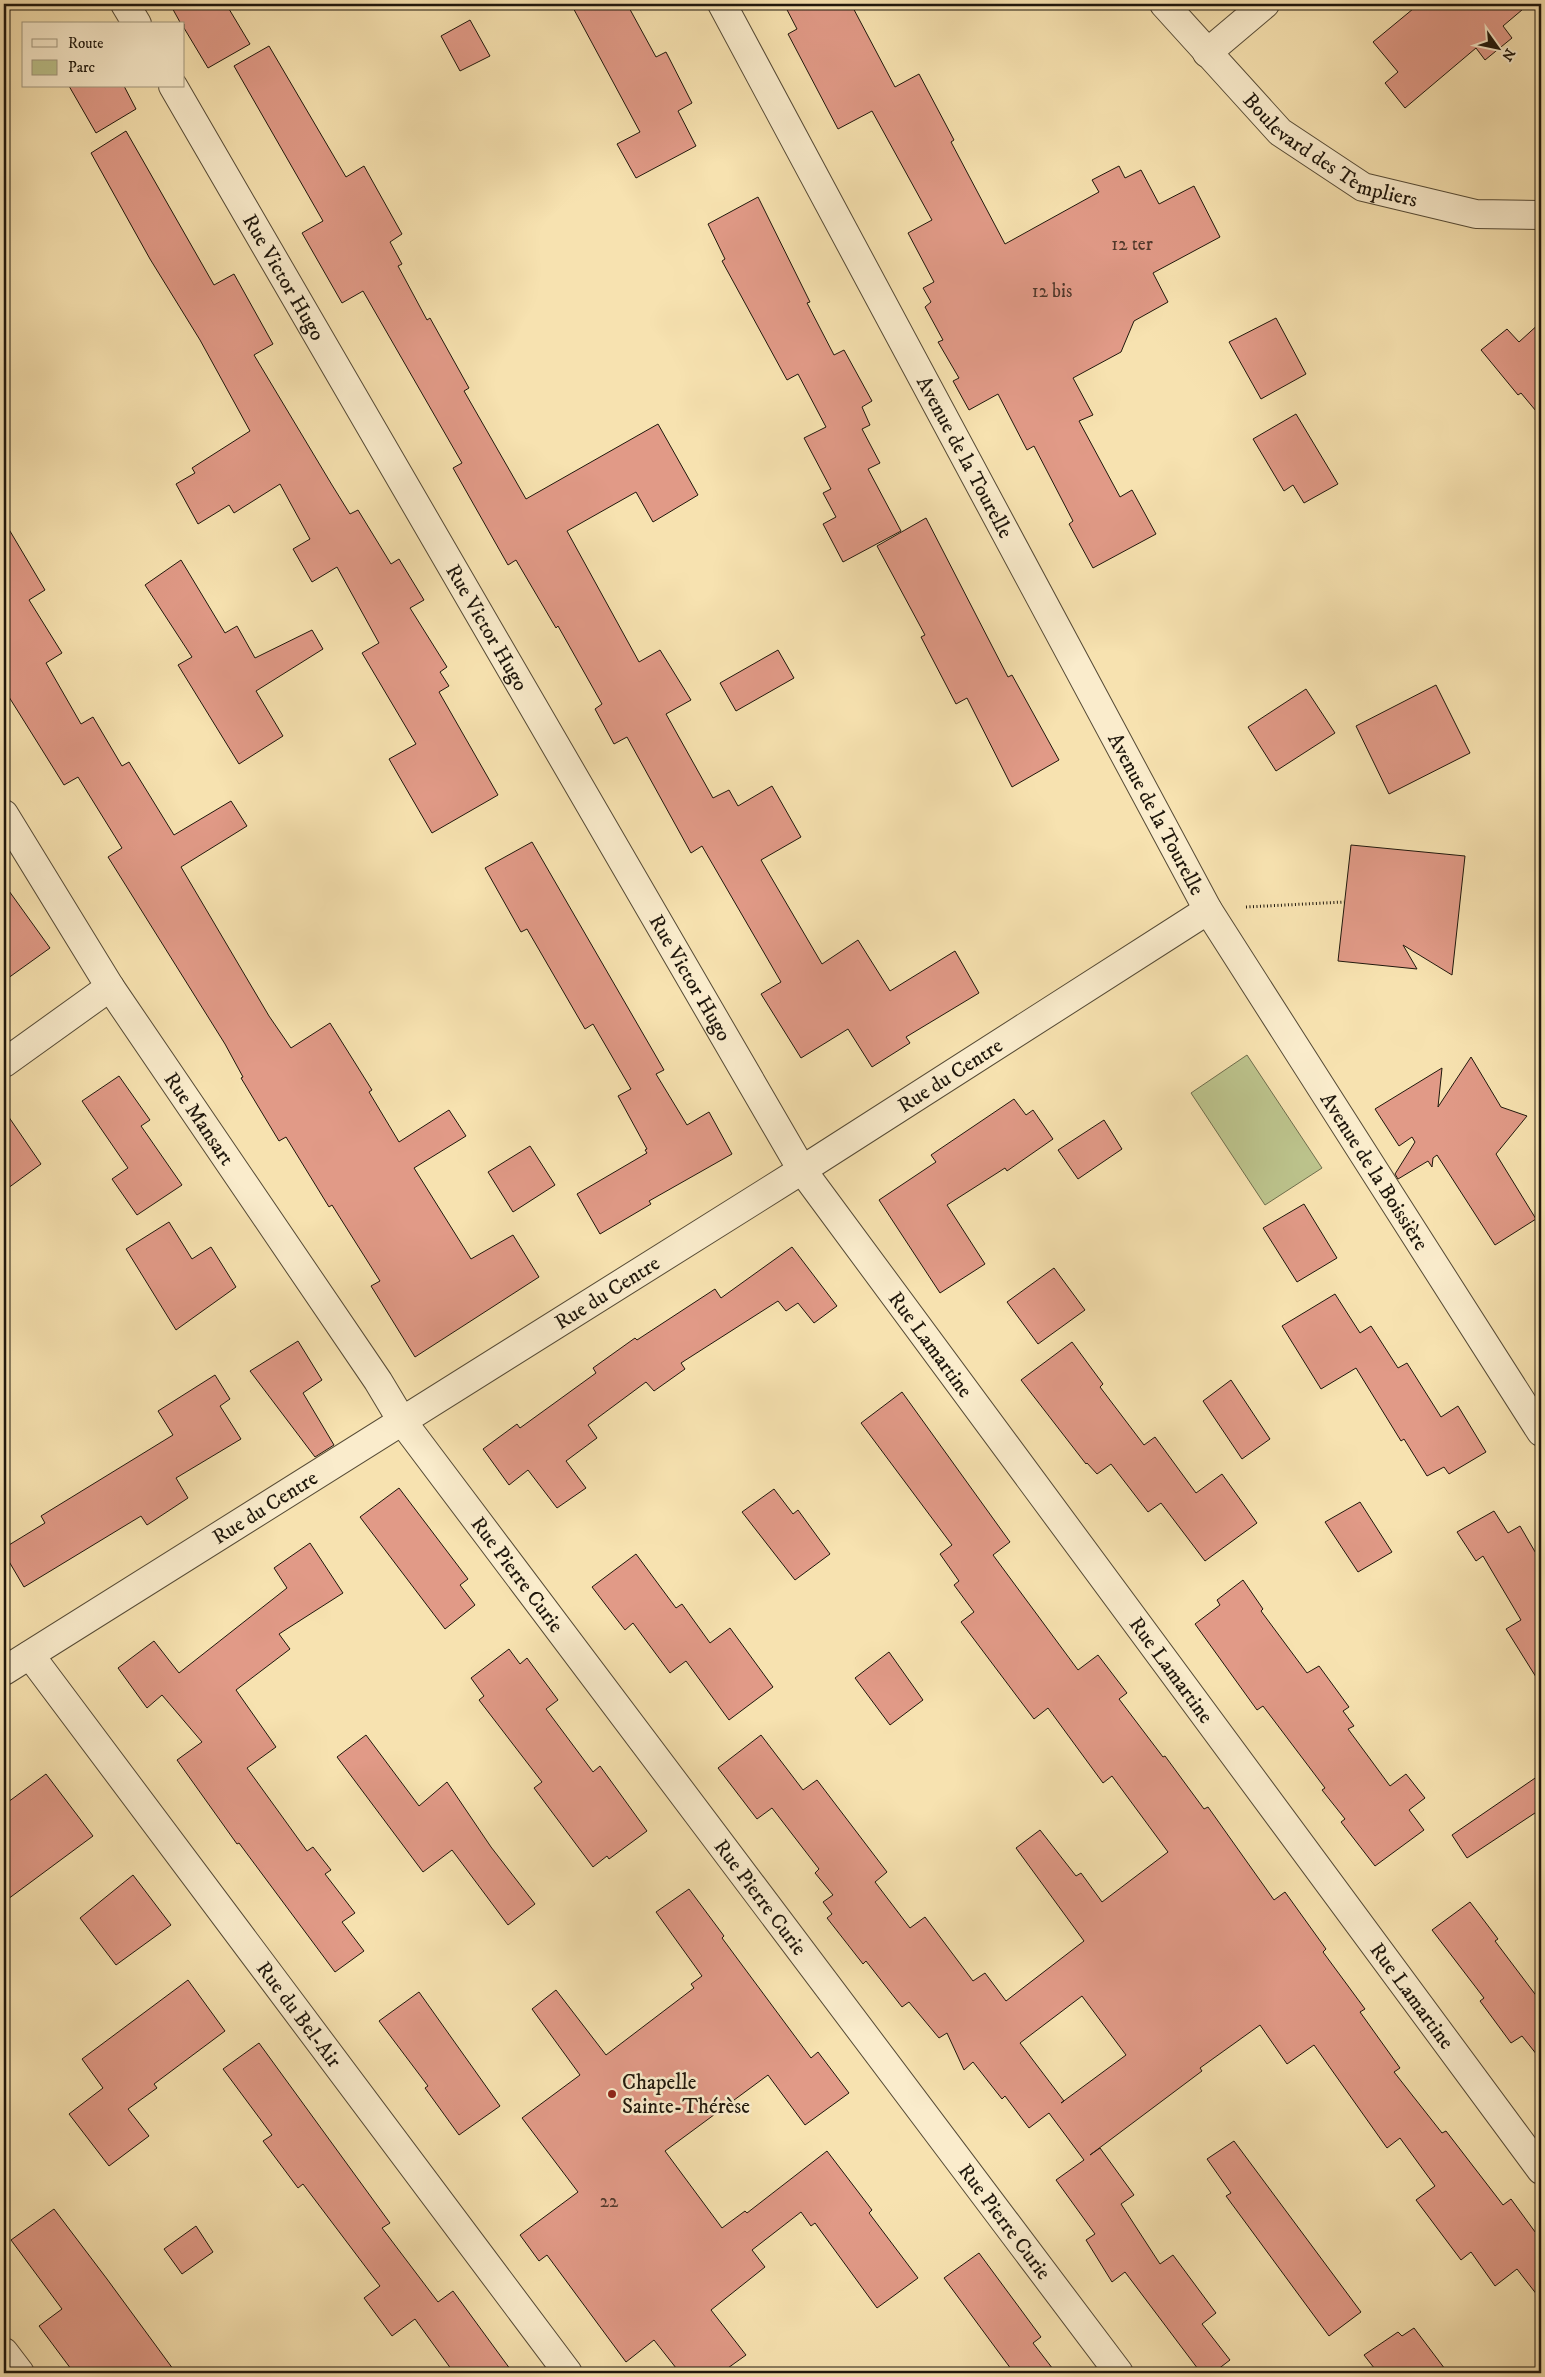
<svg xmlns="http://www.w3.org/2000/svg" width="1545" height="2377" viewBox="0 0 1545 2377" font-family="'IM FELL DW Pica',serif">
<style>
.green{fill:#bcc38c;stroke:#6e6d4c}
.building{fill:#e19a87;stroke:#1f170c;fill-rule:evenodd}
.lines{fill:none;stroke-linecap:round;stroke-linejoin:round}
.minor-casing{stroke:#554a35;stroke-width:30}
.path{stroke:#1f170c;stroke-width:3;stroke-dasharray:1 2.5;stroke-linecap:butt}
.minor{stroke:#faeccc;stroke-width:28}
.poi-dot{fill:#8f2418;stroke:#faeccc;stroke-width:2}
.labels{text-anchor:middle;stroke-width:5;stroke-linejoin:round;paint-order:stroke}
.number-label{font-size:19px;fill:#50382b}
.street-label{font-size:21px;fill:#1f170c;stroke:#faeccc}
.poi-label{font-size:21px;fill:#1f170c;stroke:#faeccc;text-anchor:start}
</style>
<rect width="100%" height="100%" fill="#f7e2b0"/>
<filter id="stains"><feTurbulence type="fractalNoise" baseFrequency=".004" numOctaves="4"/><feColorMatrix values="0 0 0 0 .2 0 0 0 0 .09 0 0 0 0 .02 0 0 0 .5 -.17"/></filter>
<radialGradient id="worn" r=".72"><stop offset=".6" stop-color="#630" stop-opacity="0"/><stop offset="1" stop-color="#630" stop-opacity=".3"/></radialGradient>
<path class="green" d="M1247 1055 1322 1168 1265 1205 1191 1093Z"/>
<path class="building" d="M170 4H226L250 44 208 68 184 28V24H181Z
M571 4H627L656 57 666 52 692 103 678 111 696 146 636 178 617 144 640 132Z
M784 4H851L895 87 919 74 954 140 951 142 1005 244 1099 192 1092 180 1119 166 1125 178 1141 170 1159 204 1194 186 1220 237 1153 273 1168 302 1134 321 1121 352 1073 378 1093 415 1079 421 1120 497 1132 490 1156 534 1093 568 1069 524 1073 521 1034 446 1027 450 998 394 969 410 953 381 959 378 938 342 943 340 925 307 931 302 923 288 934 282 908 233 932 220 872 111 838 129 788 34 797 29Z
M1419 4H1529L1503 26 1512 38 1485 60 1476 48 1405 108 1385 83 1398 72 1373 42Z
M470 20 490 56 460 71 441 36Z
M269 46 346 177 364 166 402 234 390 242 402 264 398 266 427 320 430 318 469 388 464 391 526 499 658 424 698 495 653 522 636 492 567 531 639 662 660 650 691 700 666 714 713 798 729 790 738 806 772 786 801 837 761 860 822 964 858 940 890 991 955 951 979 993 906 1037 910 1043 872 1067 848 1029 801 1058 761 994 781 982 702 846 691 853 627 737 614 744 595 709 602 704 558 626 556 628 516 560 508 565 453 468 462 463 363 291 342 303 302 233 323 221 234 66Z
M69 86H124L136 109 96 133Z
M126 131 214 285 234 274 273 344 254 355 332 485 350 514 358 510 391 564 399 559 424 600 410 608 447 667 440 672 449 686 439 692 498 795 432 833 389 759 416 744 362 653 379 643 337 567 312 582 293 549 310 539 280 484 234 513 229 505 198 524 176 484 195 473 192 468 250 431 200 340 150 259 91 153Z
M758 197 810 302 807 303 834 355 844 350 872 401 862 407 870 425 862 429 880 463 868 469 901 531 843 562 823 524 836 517 823 493 831 489 804 438 826 427 798 374 787 380 722 261 725 259 708 224Z
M1276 318 1306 374 1261 399 1229 342Z
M1541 322V417L1521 393 1518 395 1481 350 1507 329 1519 342Z
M1296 414 1338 484 1304 503 1293 485 1284 491 1253 439Z
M926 518 1008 677 1012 675 1059 760 1012 787 967 698 956 704 921 637 925 635 877 546Z
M4 521 45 590 29 600 62 653 46 663 81 724 93 717 122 766 129 762 174 835 231 801 247 826 181 867 269 1016 291 1048 330 1023 372 1090 369 1092 399 1142 449 1110 466 1136 414 1168 471 1259 513 1235 539 1277 415 1357 371 1286 380 1281 332 1205 329 1207 286 1137 279 1141 241 1078 243 1077 225 1044 108 857 122 848 78 777 64 785 4 689Z
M181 560 225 633 237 626 255 658 312 630 323 649 256 691 283 736 239 764 178 665 192 657 145 585Z
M778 650 794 678 736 711 720 683Z
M1436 685 1470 753 1389 794 1356 726Z
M1306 689 1335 733 1276 771 1248 727Z
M532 842 664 1070 656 1074 687 1125 709 1112 732 1154 649 1201 651 1204 600 1234 577 1194 647 1153 645 1150 647 1149 618 1096 631 1089 593 1024 585 1029 527 929 521 932 485 868Z
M1351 845 1465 856 1452 975 1403 945 1417 969 1338 961Z
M4 884 50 948 4 981Z
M1471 1057 1501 1107 1527 1116 1496 1154 1536 1219 1495 1245 1437 1155 1433 1158 1432 1167 1428 1161 1398 1179 1395 1174 1415 1142 1412 1137 1399 1146 1375 1109 1442 1068 1438 1107Z
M119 1076 150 1120 141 1126 182 1185 137 1215 112 1179 128 1168 82 1101Z
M1014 1099 1026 1115 1033 1110 1053 1139 1007 1171 1005 1168 947 1205 985 1264 940 1293 879 1200 936 1162 931 1155Z
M4 1110 41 1164 4 1191Z
M1104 1120 1122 1149 1078 1179 1058 1150Z
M530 1146 555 1185 513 1212 488 1172Z
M1304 1204 1337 1258 1297 1282 1263 1228Z
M169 1222 192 1259 211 1247 236 1287 176 1330 126 1249Z
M792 1247 837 1306 814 1323 798 1303 786 1311 778 1301 681 1363 685 1369 654 1391 646 1382 588 1425 597 1438 566 1461 586 1488 557 1508 528 1470 509 1485 483 1449 517 1424 520 1428 596 1373 593 1368 635 1338 637 1340 715 1289 721 1298Z
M1054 1268 1085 1310 1038 1344 1007 1302Z
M1335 1294 1360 1333 1371 1326 1398 1368 1407 1363 1441 1417 1458 1406 1486 1452 1449 1474 1444 1467 1427 1476 1404 1439 1401 1441 1356 1368 1321 1389 1282 1326Z
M298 1341 322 1380 303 1393 334 1445 315 1457 250 1371Z
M1072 1342 1103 1384 1100 1387 1144 1445 1155 1437 1196 1493 1222 1474 1257 1523 1205 1561 1161 1503 1148 1512 1111 1464 1097 1474 1087 1463 1086 1464 1021 1380Z
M215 1375 230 1399 220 1406 241 1439 176 1478 188 1498 147 1525 141 1516 24 1587 4 1553V1548L45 1523 41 1516 173 1435 158 1411Z
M1231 1380 1270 1439 1242 1459 1203 1401Z
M902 1392 1010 1542 993 1555 1078 1670 1098 1655 1127 1693 1119 1699 1163 1757 1165 1756 1204 1809 1208 1807 1274 1900 1285 1892 1326 1949 1323 1952 1365 2009 1360 2012 1400 2068 1394 2072 1442 2133 1446 2131 1503 2205 1511 2199 1541 2240V2300L1517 2269 1495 2286 1471 2252 1461 2260 1416 2200 1435 2186 1400 2138 1387 2148 1314 2045 1287 2064 1260 2025 1200 2068 1202 2071 1090 2155 1100 2148 1134 2195 1121 2204 1160 2264 1173 2255 1216 2313 1202 2324 1230 2360 1213 2373H1201L1125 2272 1112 2282 1086 2240 1095 2234 1056 2180 1084 2160 1049 2113 1029 2128 1005 2096 1002 2099 973 2062 964 2070 947 2033 939 2038 909 2002 902 2007 866 1961 863 1964 827 1918 832 1914 823 1902 833 1895 815 1873 819 1869 772 1808 757 1819 718 1768 761 1735 803 1790 817 1780 887 1872 875 1882 910 1928 925 1917 973 1981 985 1973 1006 2001 1084 1941 1016 1848 1040 1830 1076 1876 1081 1873 1102 1902 1168 1852 1112 1776 1103 1783 1048 1708 1034 1719 961 1622 974 1612 954 1585 959 1581 940 1554 952 1545 861 1423ZM1082 1996 1126 2055 1061 2103 1064 2101 1020 2043Z
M399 1488 468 1579 460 1585 475 1605 445 1629 360 1517Z
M774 1489 793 1514 798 1510 830 1554 795 1580 742 1512Z
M1360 1502 1392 1552 1358 1572 1325 1522Z
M1494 1511 1508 1533 1520 1526 1541 1562V1685L1506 1629 1521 1620 1483 1556 1476 1561 1457 1532Z
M310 1543 343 1593 279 1634 290 1649 236 1690 276 1747 247 1768 307 1851 313 1847 331 1870 325 1874 355 1913 342 1922 364 1951 335 1972 239 1843 237 1844 177 1760 202 1742 162 1695 147 1708 118 1668 154 1641 179 1673 287 1588 274 1568Z
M636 1554 676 1608 682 1604 710 1643 730 1628 773 1687 729 1720 686 1661 670 1673 633 1623 625 1630 592 1587Z
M1243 1580 1263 1609 1261 1611 1307 1673 1319 1666 1349 1707 1343 1711 1354 1726 1348 1729 1390 1786 1406 1774 1425 1798 1409 1810 1424 1830 1375 1866 1341 1822 1345 1819 1322 1790 1325 1788 1263 1706 1257 1710 1195 1624 1220 1605 1217 1600Z
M509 1649 520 1664 527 1658 558 1700 546 1709 593 1772 600 1766 647 1831 609 1859 607 1856 593 1867 534 1788 542 1782 479 1700 484 1696 471 1678Z
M889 1652 923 1700 890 1725 855 1678Z
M366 1735 419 1806 447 1782 491 1847 535 1904 508 1925 452 1850 423 1872 337 1757Z
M46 1774 93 1836 4 1902V1805Z
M1541 1774V1809L1467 1858 1452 1835Z
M133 1875 171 1925 116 1965 80 1918Z
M689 1889 724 1936 722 1938 811 2058 818 2052 849 2093 805 2125 768 2075 665 2151 722 2228 745 2211 747 2213 827 2151 872 2210 869 2213 918 2278 877 2308 815 2223 811 2226 801 2212 752 2250 765 2267 711 2310 746 2355 721 2373H680L654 2340 626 2362 547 2255 539 2261 520 2235 578 2192 522 2118 580 2075 532 2009 556 1990 606 2055 694 1988 691 1984 702 1976 656 1912Z
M1470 1902 1498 1939 1495 1941 1541 2002V2060L1522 2036 1511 2043 1480 2001 1484 1998 1432 1930Z
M188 1980 225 2031 154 2084 157 2088 128 2109 149 2136 109 2166 69 2114 103 2088 82 2059Z
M419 1992 500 2106 459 2135 425 2088 428 2086 379 2021Z
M259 2043 390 2223 382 2228 438 2302 453 2291 513 2373H454L415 2319 392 2336 364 2298 380 2286 303 2184 298 2188 263 2141 272 2135 223 2069Z
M1234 2141 1361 2312 1329 2336 1226 2196 1231 2193 1207 2159Z
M54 2209 107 2279 176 2373H74L39 2326 62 2309 11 2240Z
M196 2226 213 2252 182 2274 164 2249Z
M979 2253 1041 2337 1033 2343 1056 2373H1014L944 2278Z
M1414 2328 1448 2373H1378L1364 2355 1398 2332 1402 2336Z"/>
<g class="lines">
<g class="minor-casing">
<g id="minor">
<path d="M125 4 137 24"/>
<path id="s1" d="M722 4 1208 910 1541 1432"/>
<path id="s2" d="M1164 4 1280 132 1363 187 1476 214 1541 215"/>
<path d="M1207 53 1265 4"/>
<path id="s3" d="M173 86 802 1170 1541 2170"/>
<path id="s4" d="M4 814 110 987 378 1381 402 1421 1119 2373"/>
<path d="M4 1063 110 987"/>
<path id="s5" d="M30 1655 568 2373"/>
<path id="s6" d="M4 1671 802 1170 1208 910"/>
<path d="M4 2352 20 2373"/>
</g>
</g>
<path class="path" d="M1246 907 1344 902"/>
<use href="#minor" class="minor"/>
</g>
<circle class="poi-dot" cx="612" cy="2094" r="5"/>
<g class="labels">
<g class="number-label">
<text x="1132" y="250">12 ter</text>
<text x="1052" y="297">12 bis</text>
<text x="609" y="2207">22</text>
</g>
<g class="street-label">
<text dy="7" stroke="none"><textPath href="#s2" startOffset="226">Boulevard des Templiers</textPath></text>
<text dy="7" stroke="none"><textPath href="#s3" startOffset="221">Rue Victor Hugo</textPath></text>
<text dy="7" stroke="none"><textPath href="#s1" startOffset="514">Avenue de la Tourelle</textPath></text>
<text dy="7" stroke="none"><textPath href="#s3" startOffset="626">Rue Victor Hugo</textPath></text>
<text dy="7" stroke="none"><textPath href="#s1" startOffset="919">Avenue de la Tourelle</textPath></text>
<text dy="7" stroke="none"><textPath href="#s3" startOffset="1031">Rue Victor Hugo</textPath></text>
<text dy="7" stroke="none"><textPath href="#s6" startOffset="1118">Rue du Centre</textPath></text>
<text dy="7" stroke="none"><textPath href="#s4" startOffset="362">Rue Mansart</textPath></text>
<text dy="7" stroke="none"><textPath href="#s1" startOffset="1338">Avenue de la Boissière</textPath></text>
<text dy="7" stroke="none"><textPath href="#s6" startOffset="712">Rue du Centre</textPath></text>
<text dy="7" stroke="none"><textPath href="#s3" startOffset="1470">Rue Lamartine</textPath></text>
<text dy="7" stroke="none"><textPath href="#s6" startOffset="308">Rue du Centre</textPath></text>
<text dy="7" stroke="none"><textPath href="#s4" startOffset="918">Rue Pierre Curie</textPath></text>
<text dy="7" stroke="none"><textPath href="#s3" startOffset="1875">Rue Lamartine</textPath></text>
<text dy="7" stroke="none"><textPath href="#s4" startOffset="1322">Rue Pierre Curie</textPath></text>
<text dy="7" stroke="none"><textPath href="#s3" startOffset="2280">Rue Lamartine</textPath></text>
<text dy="7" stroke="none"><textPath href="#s5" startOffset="449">Rue du Bel-Air</textPath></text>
<text dy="7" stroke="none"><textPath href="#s4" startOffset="1728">Rue Pierre Curie</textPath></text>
</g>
<g class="poi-label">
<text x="622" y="2089">Chapelle<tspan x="622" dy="24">Sainte-Thérèse</tspan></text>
</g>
</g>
<rect width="1545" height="2377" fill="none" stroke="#f7e2b0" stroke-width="20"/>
<rect x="5" y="5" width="1535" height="2367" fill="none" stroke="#1f170c" stroke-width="2.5"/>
<rect x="10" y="10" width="1525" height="2357" fill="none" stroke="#1f170c"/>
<rect x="22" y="22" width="162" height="65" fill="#faeccc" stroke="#a2977f"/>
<rect x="32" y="39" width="25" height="8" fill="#faeccc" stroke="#a2977f"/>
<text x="68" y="48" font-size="15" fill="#1f170c">Route</text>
<rect x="32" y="60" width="25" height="15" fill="#bcc38c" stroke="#a2977f"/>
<text x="68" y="72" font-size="15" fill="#1f170c">Parc</text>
<g transform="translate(1498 48) rotate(123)" stroke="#faeccc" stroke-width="4" paint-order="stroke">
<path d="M0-4L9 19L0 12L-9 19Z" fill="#1f170c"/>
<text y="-8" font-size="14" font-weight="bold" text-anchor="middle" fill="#1f170c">N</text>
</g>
<rect width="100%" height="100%" filter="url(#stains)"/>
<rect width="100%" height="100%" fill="url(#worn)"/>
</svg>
